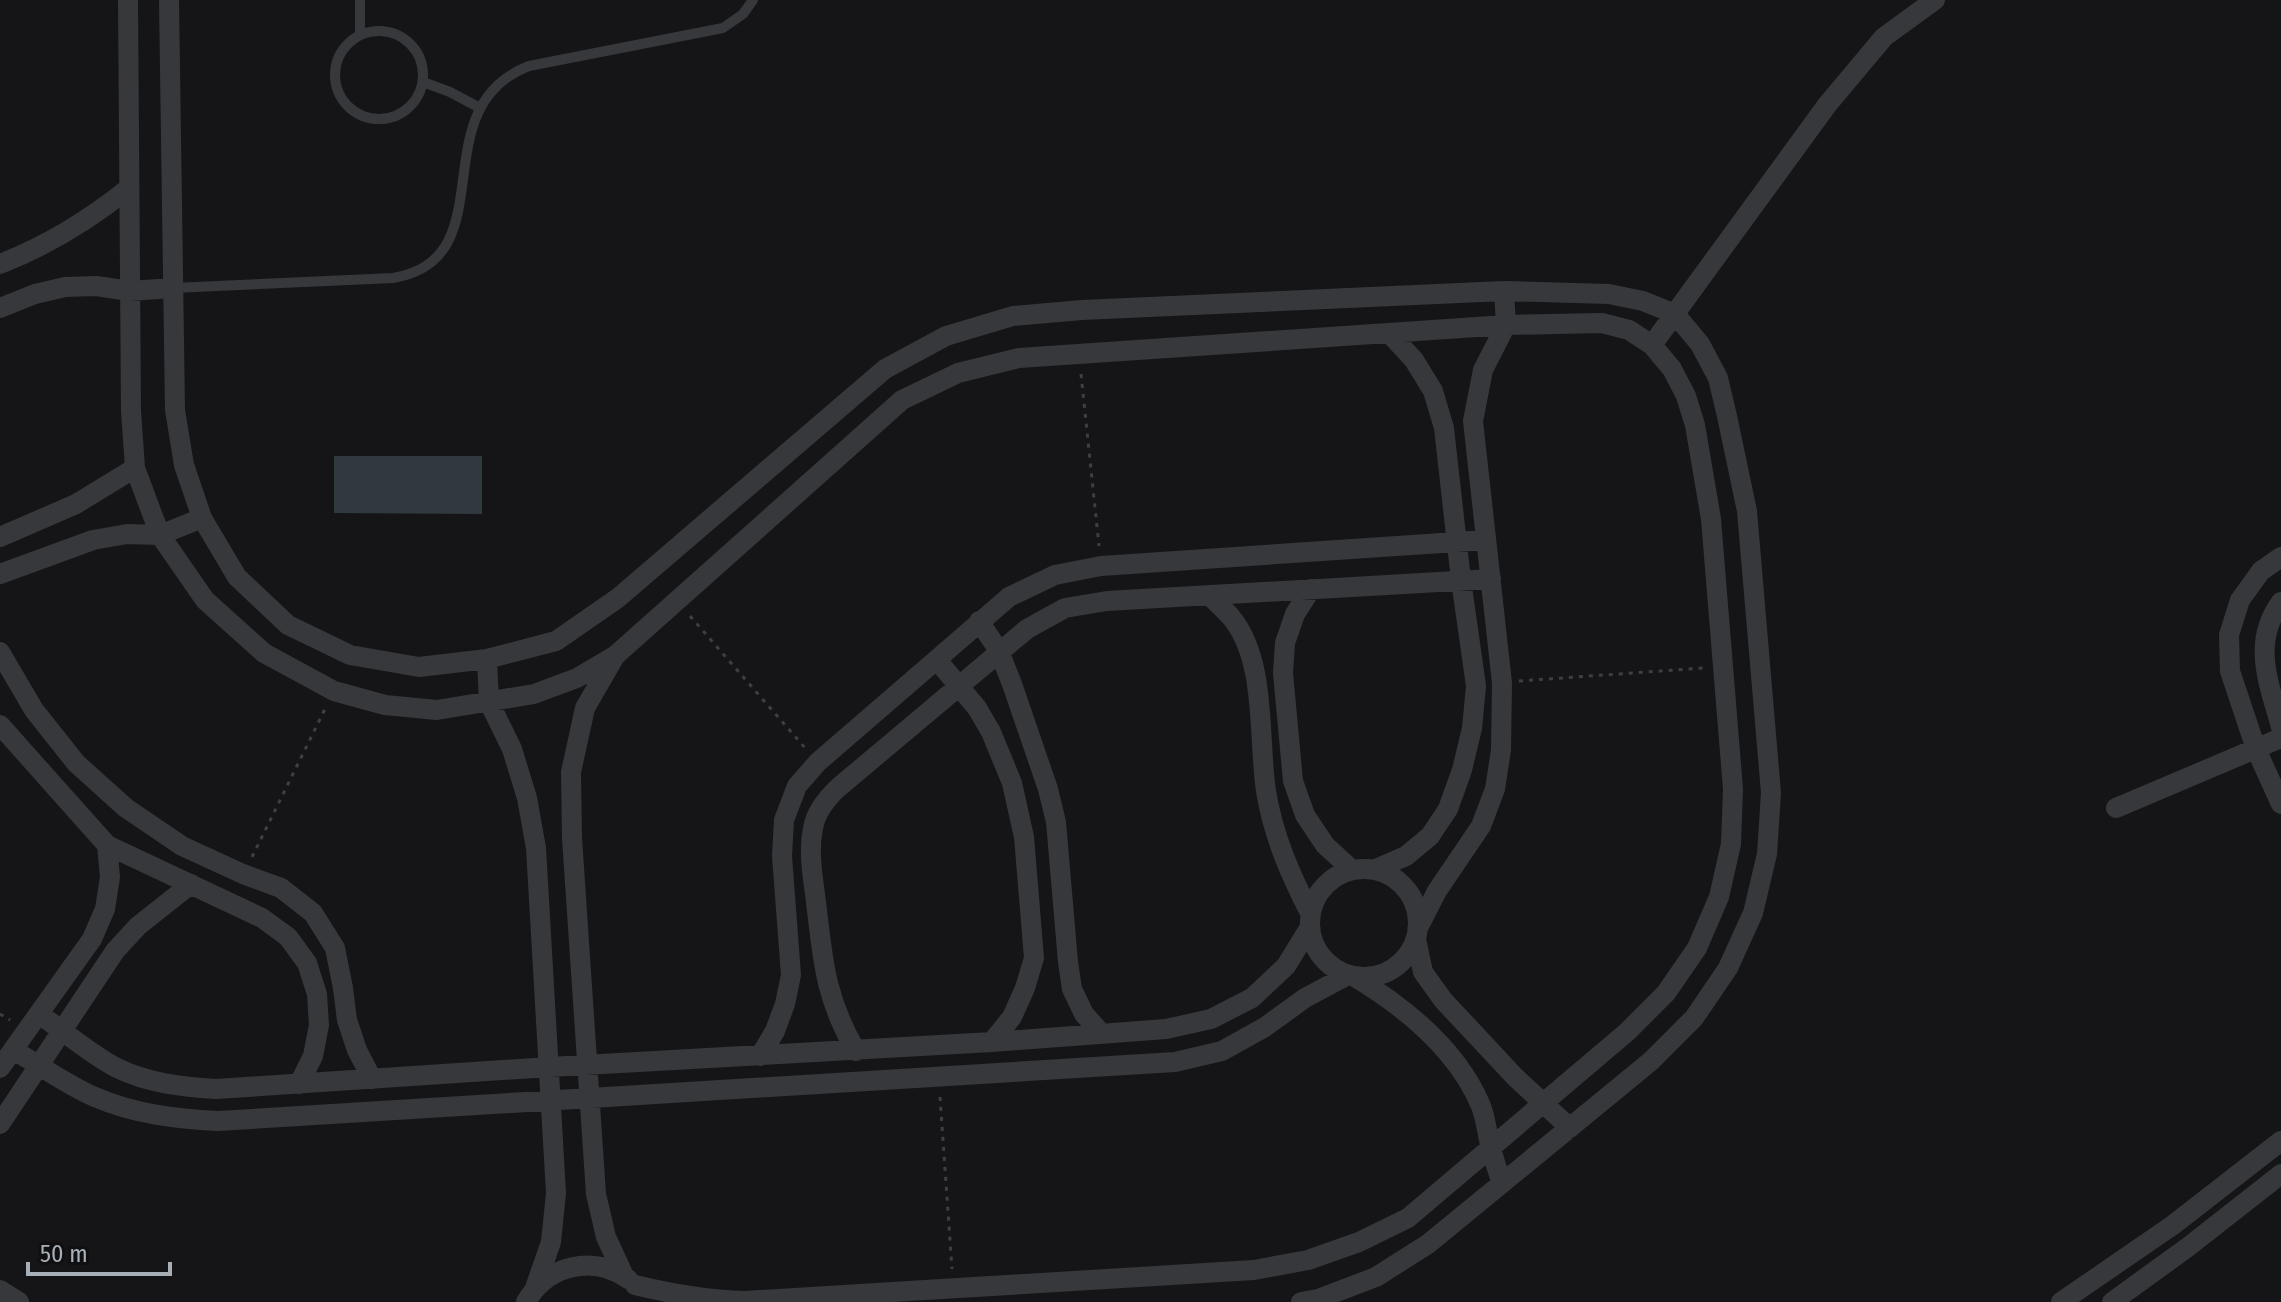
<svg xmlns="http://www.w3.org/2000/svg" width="2281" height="1302" viewBox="0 0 2281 1302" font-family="'Fira Sans Condensed',sans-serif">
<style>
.water{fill:#303a3e}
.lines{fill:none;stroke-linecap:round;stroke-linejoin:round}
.path{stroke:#3d3f42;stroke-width:3;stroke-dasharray:4 6;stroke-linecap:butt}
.service{stroke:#37383b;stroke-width:10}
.minor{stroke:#37383b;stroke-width:20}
</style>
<rect width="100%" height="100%" fill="#151517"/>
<path class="water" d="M334 456H482V514L334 513Z"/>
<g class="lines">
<path class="path" d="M1081 374 1099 546
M690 616 806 749
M1519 681 1703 668
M252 857 325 709
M0 1014 10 1020
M940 1097 952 1269"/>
<path class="service" d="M335 75a44 44 0 1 1 88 0a44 44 0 1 1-88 0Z
M360 35V0
M423 82 450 92 480 108
M173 288 393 278C508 259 419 108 529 66L723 28 743 14 753 0"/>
<path class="minor" d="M128 0 131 411 135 468 160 535 205 600 264 653 334 691 385 705 437 710 534 694 577 678 616 655 644 630 902 400 958 373 1019 358 1506 325 1602 323 1629 330 1652 345 1672 369 1686 396 1695 425 1711 519 1733 789 1731 844 1719 897 1697 948 1666 993 1627 1032 1408 1218 1359 1242 1308 1260 1254 1270 745 1301C707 1300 672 1294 635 1285
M169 0 175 410 184 465 202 518 237 577 288 625 350 655 419 667 487 659 556 641 618 598 885 369 946 336 1013 316 1082 310 1504 291 1609 294 1643 301 1675 314 1700 344 1718 378 1727 416 1747 511 1771 793 1767 854 1753 913 1728 968 1694 1018 1651 1061 1428 1244 1376 1277 1318 1299 1301 1302
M0 264C49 245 89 220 129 188
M0 308 35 294 65 287 96 286 130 291 173 288
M1652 345 1827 105 1884 37 1935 0
M0 537 76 504 135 468
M2281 557 2261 571 2240 600 2229 635 2230 671 2256 749 2281 804
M0 574 93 540 127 534 160 535 202 518
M1311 589 1295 614 1285 643 1283 673 1293 781 1305 815 1325 845 1351 869
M1209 595C1216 602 1224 609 1231 617 1267 660 1258 738 1266 791 1273 835 1290 874 1310 913
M2281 602C2251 643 2269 683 2281 727
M979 621 999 651 1012 684 1048 789 1056 822 1068 962 1072 989 1084 1014 1102 1034
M0 652 34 710 76 763 126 808 182 846 243 874 281 888 313 913 335 948 343 988 347 1020 357 1050 372 1079
M615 656 585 708 571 772 572 838 596 1194 606 1237 624 1276
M487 659 489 702 512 749 527 798 536 848 556 1193 551 1242 535 1288
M937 660 977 708 991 732 1012 783 1024 837 1034 958 1025 988 1012 1017 992 1042
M0 725 107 845 262 918 288 937 307 963 317 994 319 1025 313 1056 299 1084
M2116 808 2281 738
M1310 923a54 54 0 1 1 108 0a54 54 0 1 1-108 0Z
M1376 869 1406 856 1430 836 1448 809 1462 770 1472 728 1476 686 1461 580 1444 428 1433 391 1414 360 1389 333
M1419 926 1437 891 1481 826 1495 789 1501 750 1502 683 1473 421 1483 370 1506 325 1504 291
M1416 939 1423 972 1443 1000 1515 1077 1570 1128
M1353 976C1405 1007 1457 1049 1481 1106 1486 1119 1487 1134 1491 1148 1494 1160 1498 1172 1502 1183
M39 1014C62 1030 93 1056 117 1068 148 1083 182 1087 216 1089L549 1067 992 1042 1166 1029 1211 1019 1252 998 1286 966 1310 927
M13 1050C40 1065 67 1085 95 1097 134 1114 177 1119 218 1121L1175 1062 1222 1051 1265 1027 1305 998 1348 975
M856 1051C825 998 823 961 816 902 813 878 808 852 813 828 816 811 827 798 839 787L1027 629 1065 608 1107 601 1491 579
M760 1056 775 1031 785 1004 791 975 782 856 784 820 797 786 818 762 1009 597 1055 575 1101 566 1486 540
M0 1068 92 939 105 909 110 877 107 845
M0 1124 115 951 138 926 191 884
M0 1290 19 1302
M526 1302C547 1265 594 1254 628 1279
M2061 1302 2173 1225 2281 1141
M2112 1302 2188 1247 2281 1174"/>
</g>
<path d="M28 1262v12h142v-12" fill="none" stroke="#a8afb6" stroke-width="4"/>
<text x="40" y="1262" font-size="24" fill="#a8afb6" stroke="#101012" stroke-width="6" paint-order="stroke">50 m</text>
</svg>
